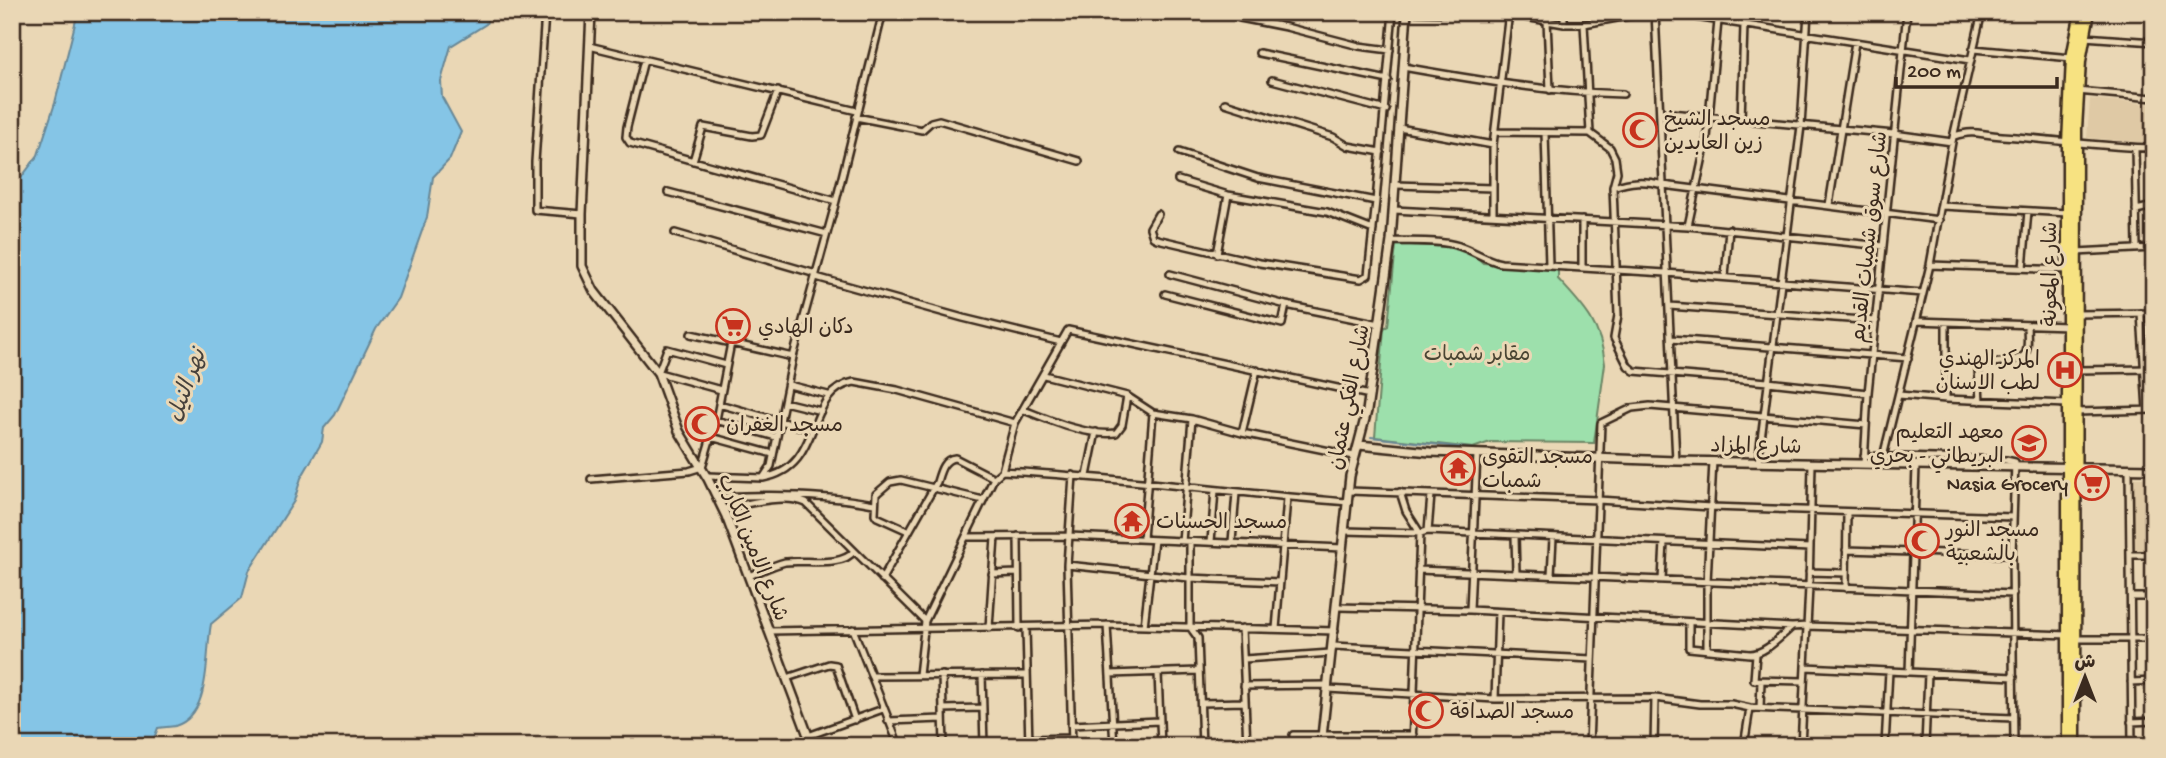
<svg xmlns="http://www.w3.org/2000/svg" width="2166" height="758" viewBox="0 0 2166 758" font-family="'Gochi Hand','Playpen Sans Arabic',sans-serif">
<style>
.built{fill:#dfc9a5}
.green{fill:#9de0ac;stroke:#6c8565;stroke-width:2}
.water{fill:#85c5e6;stroke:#678796;stroke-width:2}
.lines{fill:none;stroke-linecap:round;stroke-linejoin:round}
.stream{stroke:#678796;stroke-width:2}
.street-casing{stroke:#3b2a1e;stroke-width:10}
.secondary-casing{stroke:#3b2a1e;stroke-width:12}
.highway-casing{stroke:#3b2a1e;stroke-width:15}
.street{stroke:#ead7b5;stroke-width:5}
.secondary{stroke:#ead7b5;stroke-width:7}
.highway{stroke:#f7e281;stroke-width:10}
.labels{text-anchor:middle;stroke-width:6;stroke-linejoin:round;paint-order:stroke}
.poi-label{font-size:21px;fill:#3b2a1e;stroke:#ead7b5;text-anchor:start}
.street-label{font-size:21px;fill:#3b2a1e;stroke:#ead7b5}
.park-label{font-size:21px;fill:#4a4533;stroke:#ead7b5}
.water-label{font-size:23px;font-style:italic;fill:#46413c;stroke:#ead7b5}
</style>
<rect width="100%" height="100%" fill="#ead7b5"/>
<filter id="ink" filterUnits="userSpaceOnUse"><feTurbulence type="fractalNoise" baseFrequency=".0143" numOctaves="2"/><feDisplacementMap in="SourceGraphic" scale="14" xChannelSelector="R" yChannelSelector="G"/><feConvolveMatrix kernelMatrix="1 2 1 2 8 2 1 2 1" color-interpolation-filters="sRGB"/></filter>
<g filter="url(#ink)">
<path class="built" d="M2090 99 2154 104V144L2087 138Z
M2133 478H2154V550H2134Z"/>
<path class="green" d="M1396 245 1456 246 1471 252 1483 263 1558 268V279C1584 307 1601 324 1605 364L1594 443 1490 442 1473 448 1375 437 1384 328 1388 326Z"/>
<path class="water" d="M78 12H490L486 24 451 46 441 81 442 97 461 132 450 159 433 177 427 217 398 298 376 329 335 415 324 428 322 442 301 478 294 501 249 571 242 598 211 624C205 654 212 715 175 726 170 727 164 727 158 728L151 746H12V190L38 155 55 103Z"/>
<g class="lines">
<path class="stream" d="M1371 437 1484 450 1597 454"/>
<g class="street-casing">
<path id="street" d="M545 12 535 162V210L582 214
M1417 12 1508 14 1564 24H1584L1650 12
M1655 12 1676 461
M1663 12 1970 60
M1240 18 1286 27 1359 46 1390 50
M1547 21 1550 90
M1564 24V12
M1584 24 1590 133
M2084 37 2154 42
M589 46 857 111
M1973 49 2072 58
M1259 53 1388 80
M644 60 627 127 626 137 630 143 836 201
M1403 67C1476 80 1548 92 1623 94
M1272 80 1386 110
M2077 91 2154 98
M1225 103 1333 137 1348 146 1381 152
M1660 112 1894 134 1952 142
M856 117 922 130 931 122 939 120 1079 161
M1741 120 1744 25
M1399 128 1493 145
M1496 132 1590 133 1610 148 1615 158 1617 172 1613 187 1618 315 1614 338 1628 366 1634 371 1768 382 1868 393
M1545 133 1549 265
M1954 136C1976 129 1980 135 2002 136 2052 139 2103 147 2154 148
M2135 148 2137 248
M693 161 703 127 752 136 761 135 778 91
M1178 180 1228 195 1327 212 1373 230
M1396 185 1493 188
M1613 187C1631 181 1644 180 1663 185L1939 220
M668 192 827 234
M1376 201 1393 12
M1829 205 1855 42
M1942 206 2068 213
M1394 210 1688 226 1883 246
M2136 210 2154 206
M1158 214 1150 228 1153 237 1157 239 1260 263 1361 279 1368 275 1376 201 1258 178 1179 152
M1493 214V145L1509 12
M1688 226 1707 138 1718 21
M675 233 816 274
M1391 241C1413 242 1439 240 1459 246 1474 251 1486 260 1501 263L1666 273 1923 293
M2076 252 2154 248
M1217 254 1228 195
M1930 265 2068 270
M1582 268V220
M2023 268 2028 211
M1170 274 1286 305 1380 324
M816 277 963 318 1061 342
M1725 277 1729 229
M1165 294 1282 324 1286 305
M1669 306 1876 321
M2141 313 2147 410
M2076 314 2154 313
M1916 321 2068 326
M691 334 793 357
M1671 339 1908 358
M2076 370 2154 369
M658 373 667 349 726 365
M659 373 721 390
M1044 375 1127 396 1153 413 1192 419 1242 433 1354 456
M789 385 828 395
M1899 395 1946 399 2068 404
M1946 399V323
M1980 401 1978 369 1981 364C1991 363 2019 362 2025 354 2029 348 2027 333 2027 325
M784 402 821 411
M719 404 812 430
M1024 410C1052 421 1086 436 1116 433L1122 425 1127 396
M2076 412 2154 410
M716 420 776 437
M1242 433 1257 370
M711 437 773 454
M1864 456 2006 460 2015 462 2012 555 2014 746
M1883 457 1930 265 1952 142 1982 12
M1758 463 1801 126 1808 12
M1864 464 1868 393 1907 12
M2129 469 2132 746
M1002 471C1118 477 1232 493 1348 502
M707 476 763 478 771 466 793 357 836 201 883 12
M1087 476 1096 432
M763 478C826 467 802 392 854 382L897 390 1015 423
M591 479 689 471 702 467 716 420 731 343
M1349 491 1598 500 1711 507 2013 517
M1400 492 1406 511 1420 533 1412 746
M717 497C770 494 822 494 874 504
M723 509C746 504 785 493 806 503L925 621
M908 531 877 517 875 514 876 494 890 482 901 480 983 500
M1345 531 1420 533 1428 531 1810 548
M1428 531 1431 495
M1018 536 1019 628
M1515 536 1516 573
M967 537 1069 536 1343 548
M1143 539 1153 413
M1182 542 1192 419
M1190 542V627L1198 638 1202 746
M1211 542 1215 490
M1232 542 1236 493
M1846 550 2012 555
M2131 555H2154
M1067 565 1189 578 1280 582
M1418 570 2013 594
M1809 572 1846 573
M992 574 1017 573
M1551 575 1553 538
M749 576C761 571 773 565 785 562 804 559 842 568 854 551
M882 579 937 482C940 472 943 459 955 458L994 478
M1662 580 1664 542
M1846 588 1847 512
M2131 597H2154
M1338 607 1470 610 1792 627 1807 626 2069 635
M1470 610 1477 454
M1689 623V648L1750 654C1765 654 1780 637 1791 628
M1107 625 1114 746
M1144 626 1154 540
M989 628 995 537
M1026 628 1029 746
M1242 628 1247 746
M853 629 899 746
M1276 629 1287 498
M769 631 1107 625 1335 631
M2076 639H2154
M1333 646 1592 659
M1707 650V582L1713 461
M1756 654 1754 680 1804 681
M1244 659 1331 653
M1805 667 2014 677
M1909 672 1916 466
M1158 673 1161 746
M1110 674 1199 671
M919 675 925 621 994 478 1002 471 1015 423 1068 330 1370 395
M942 675 944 746
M982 675 984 746
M871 676 1026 675
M787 678 829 664 836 665 855 720
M2131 682 2154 681
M1244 686 1328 685
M1328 689 1495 699 1655 698 1700 704H1731L1750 708 1776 709 2014 718
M1495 699 1498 612
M1201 703 1245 702
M1760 708 1761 681
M943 709 982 708
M888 721 943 719
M2131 722 2154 721
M1071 725 1159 721
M808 736 883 709
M1028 739 1071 738
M1072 746 1067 565 1073 475
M1293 746V735H1413
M1589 746 1601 423 1632 408 1650 406 1866 425
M1654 746 1655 698
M1744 746 1750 708
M1801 746 1809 587 1812 464
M1885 746 1889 671
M1925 746 1928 673"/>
</g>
<g class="secondary-casing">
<path id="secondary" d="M591 12 582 214V266L594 291 658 373 679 431 708 479 726 516 812 746
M1359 445 1430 452 1676 461 2154 469
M1321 746 1350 476 1367 411 1391 241 1407 12"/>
</g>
<g class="highway-casing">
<path id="highway" d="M2075 742 2076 129 2080 61 2089 12
M2068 746V143L2072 58 2081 12"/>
</g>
<use href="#street" class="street"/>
<use href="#secondary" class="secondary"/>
<use href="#highway" class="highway"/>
</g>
</g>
<defs>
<g id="mosque-ring" transform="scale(1.75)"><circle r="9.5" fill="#ead7b5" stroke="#c8321e" stroke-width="1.5"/><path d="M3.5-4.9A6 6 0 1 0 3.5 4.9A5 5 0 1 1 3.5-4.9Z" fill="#c8321e"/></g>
<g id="supermarket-ring" transform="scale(1.75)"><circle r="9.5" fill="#ead7b5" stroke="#c8321e" stroke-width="1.5"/><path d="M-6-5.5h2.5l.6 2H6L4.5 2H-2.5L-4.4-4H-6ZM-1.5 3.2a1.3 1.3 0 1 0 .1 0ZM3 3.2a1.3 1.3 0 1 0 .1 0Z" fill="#c8321e"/></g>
<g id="hospital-ring" transform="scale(1.75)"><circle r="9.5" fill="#ead7b5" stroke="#c8321e" stroke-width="1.5"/><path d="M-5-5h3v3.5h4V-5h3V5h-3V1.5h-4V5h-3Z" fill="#c8321e"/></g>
<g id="university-ring" transform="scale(1.75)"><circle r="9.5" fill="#ead7b5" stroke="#c8321e" stroke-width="1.5"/><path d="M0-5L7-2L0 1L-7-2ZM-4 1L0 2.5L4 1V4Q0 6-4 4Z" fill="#c8321e"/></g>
<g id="temple-ring" transform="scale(1.75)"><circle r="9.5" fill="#ead7b5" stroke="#c8321e" stroke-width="1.5"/><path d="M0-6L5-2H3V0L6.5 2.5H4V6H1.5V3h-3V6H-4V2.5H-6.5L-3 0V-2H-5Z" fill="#c8321e"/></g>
</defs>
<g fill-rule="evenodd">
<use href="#mosque-ring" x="1640" y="130"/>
<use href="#supermarket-ring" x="733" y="326"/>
<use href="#hospital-ring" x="2065" y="370"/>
<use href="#mosque-ring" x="702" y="424"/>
<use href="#university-ring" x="2029" y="443"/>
<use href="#temple-ring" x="1458" y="468"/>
<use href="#supermarket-ring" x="2092" y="483"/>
<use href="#temple-ring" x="1132" y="521"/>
<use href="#mosque-ring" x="1922" y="541"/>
<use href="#mosque-ring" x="1426" y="711"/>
</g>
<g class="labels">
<g class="poi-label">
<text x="1664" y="125">مسجد الشيخ<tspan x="1664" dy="24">زين العابدين</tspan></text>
<text x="758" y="333">دكان الهادي</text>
<text x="2040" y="365" text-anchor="end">المركز الهندي<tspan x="2040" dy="24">لطب الاسنان</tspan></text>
<text x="726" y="431">مسجد الغفران</text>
<text x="2004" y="438" text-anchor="end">معهد التعليم<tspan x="2004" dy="24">البريطاني - بحري</tspan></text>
<text x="1482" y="463">مسجد التقوى<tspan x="1482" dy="24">شمبات</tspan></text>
<text x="2068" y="490" text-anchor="end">Nasia Grocery</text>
<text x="1156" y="528">مسجد الحسنات</text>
<text x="1946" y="536">مسجد النور<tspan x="1946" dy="24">بالشعبية</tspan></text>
<text x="1450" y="718">مسجد الصداقة</text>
</g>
<g class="street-label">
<text transform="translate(1868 237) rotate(-84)" y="7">شارع سوق شمبات القديم</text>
<text transform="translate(2049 274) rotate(-90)" y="7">شارع المعونة</text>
<text transform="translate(1348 397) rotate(-79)" y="7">شارع الفكي عثمان</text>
<text transform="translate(1756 445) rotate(1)" y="7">شارع المزاد</text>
<text transform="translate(754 547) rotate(68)" y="7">شارع الامين الكارب</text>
</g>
<g class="park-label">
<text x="1477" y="360">مقابر شمبات</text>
</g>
<g class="water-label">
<text transform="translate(185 385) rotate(-70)" y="8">نهر النيل</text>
</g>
</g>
<rect width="2166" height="758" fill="none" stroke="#ead7b5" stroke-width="42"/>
<rect x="21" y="21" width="2124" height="716" fill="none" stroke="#3b2a1e" stroke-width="2.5" filter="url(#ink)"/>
<g transform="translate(2085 677)" stroke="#ead7b5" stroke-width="5" paint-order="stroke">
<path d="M0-5L12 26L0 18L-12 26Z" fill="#3b2a1e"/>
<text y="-10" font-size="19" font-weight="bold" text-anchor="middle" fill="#3b2a1e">ش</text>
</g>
<path d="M1896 77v10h161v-10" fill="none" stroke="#3b2a1e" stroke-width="3.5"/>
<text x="1907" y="77" font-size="21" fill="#3b2a1e" stroke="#ead7b5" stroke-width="5" paint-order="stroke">200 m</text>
</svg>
